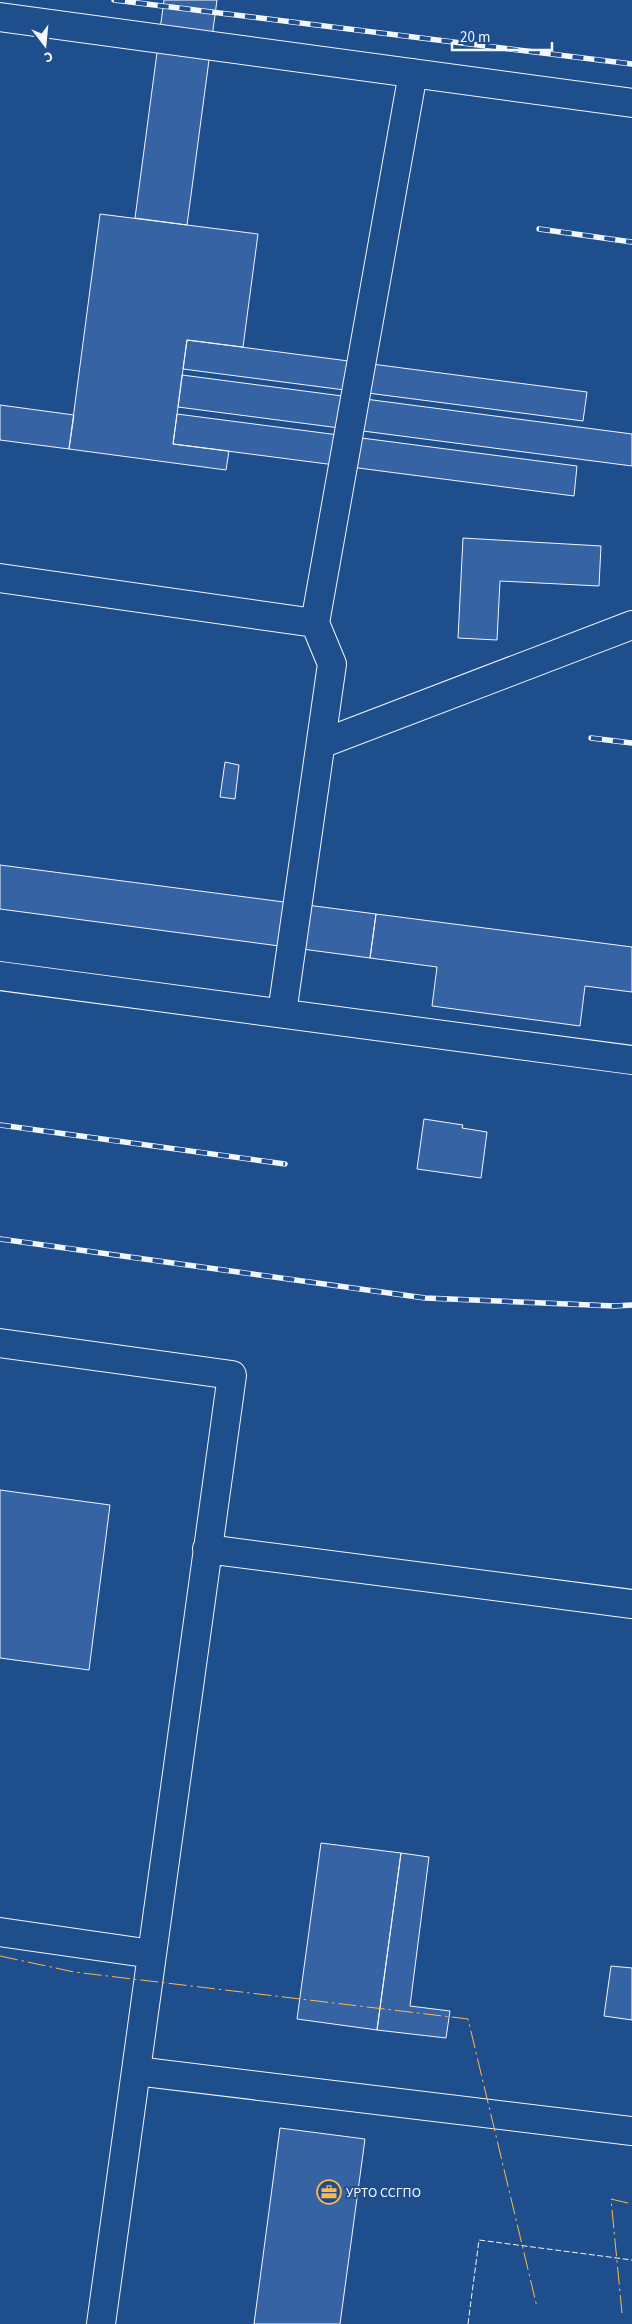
<svg xmlns="http://www.w3.org/2000/svg" width="632" height="2324" viewBox="0 0 632 2324" font-family="'Source Sans 3',sans-serif">
<style>
.building{fill:#3563a3;stroke:#f2f6ff}
.lines{fill:none;stroke-linecap:round;stroke-linejoin:round}
.minor-casing{stroke:#f2f6ff;stroke-width:30}
.minor{stroke:#1f4e8c;stroke-width:28}
.rail-casing{stroke:#f2f6ff;stroke-width:5.5}
.rail{stroke:#1f4e8c;stroke-width:4;stroke-dasharray:11;stroke-linecap:butt}
.fence{stroke:#f2f6ff;stroke-width:1;stroke-dasharray:6 2.5;stroke-linecap:butt}
.power{stroke:#ffb74d;stroke-width:1;stroke-dasharray:18 4 2.5 4;stroke-linecap:butt}
.labels{text-anchor:middle;stroke-width:4;stroke-linejoin:round;paint-order:stroke}
.poi-label{font-size:14px;fill:#f2f6ff;stroke:#1f4e8c;text-anchor:start}
</style>
<rect width="100%" height="100%" fill="#1f4e8c"/>
<path class="building" d="M164 0H217L187 225 135 218Z
M100 214 258 234 243 347 187 340 173 444 229 451 226 470 69 449Z
M187 340 587 392 583 421 183 369Z
M182 375 632 434V466L178 407Z
M0 405 74 415 69 449 0 440Z
M177 414 577 466 574 496 173 444Z
M463 538 601 546 599 586 500 581 497 640 458 638Z
M225 762 239 765 235 799 220 797Z
M0 865 376 914 370 958 0 909Z
M376 914 632 947V992L585 986 580 1026 432 1006 437 967 370 958Z
M424 1119 463 1125 462 1128 487 1132 481 1178 417 1169Z
M0 1490 110 1505 89 1670 0 1658Z
M321 1843 401 1853 377 2030 297 2019Z
M401 1853 429 1857 410 2006 450 2011 446 2038 377 2030Z
M611 1966 632 1968V2020L604 2016Z
M280 2128 365 2139 340 2324H254Z"/>
<g class="lines">
<g class="minor-casing">
<path id="minor" d="M0 17 632 103
M0 578 315 623
M321 744 632 625
M0 976 632 1060
M282 1013 332 664 315 623 413 73
M0 1343 232 1375 101 2324
M207 1549 632 1604
M0 1932 152 1954
M136 2071 632 2131"/>
</g>
<use href="#minor" class="minor"/>
<g class="rail-casing">
<path id="rail" d="M114 0 632 64
M539 229 632 242
M591 738 632 743
M0 1125 285 1164
M0 1239 425 1298 614 1306 632 1305"/>
</g>
<use href="#rail" class="rail"/>
<path class="fence" d="M468 2324 479 2240 632 2260"/>
<path class="power" d="M0 1956 74 1972 468 2019 537 2307
M622 2313 611 2199 632 2204"/>
</g>
<defs>
<g id="office-ring" transform="scale(1.25)"><circle r="9.5" fill="#1f4e8c" stroke="#ffb74d" stroke-width="1.5"/><path d="M-6-3h4V-5.5h4V-3h4V5H-6ZM-1-4.5V-3h2v-1.5ZM-6 0V1H6V0Z" fill="#ffb74d"/></g>
</defs>
<g fill-rule="evenodd">
<use href="#office-ring" x="329" y="2192"/>
</g>
<g class="labels">
<g class="poi-label">
<text x="346" y="2197">УРТО ССГПО</text>
</g>
</g>
<g transform="translate(45 45) rotate(164)" stroke="#1f4e8c" stroke-width="4" paint-order="stroke">
<path d="M0-4L9 19L0 12L-9 19Z" fill="#f2f6ff"/>
<text y="-8" font-size="14" font-weight="bold" text-anchor="middle" fill="#f2f6ff">С</text>
</g>
<path d="M452 42v8h100v-8" fill="none" stroke="#f2f6ff" stroke-width="2.5"/>
<text x="460" y="42" font-size="15" fill="#f2f6ff" stroke="#1f4e8c" stroke-width="4" paint-order="stroke">20 m</text>
</svg>
